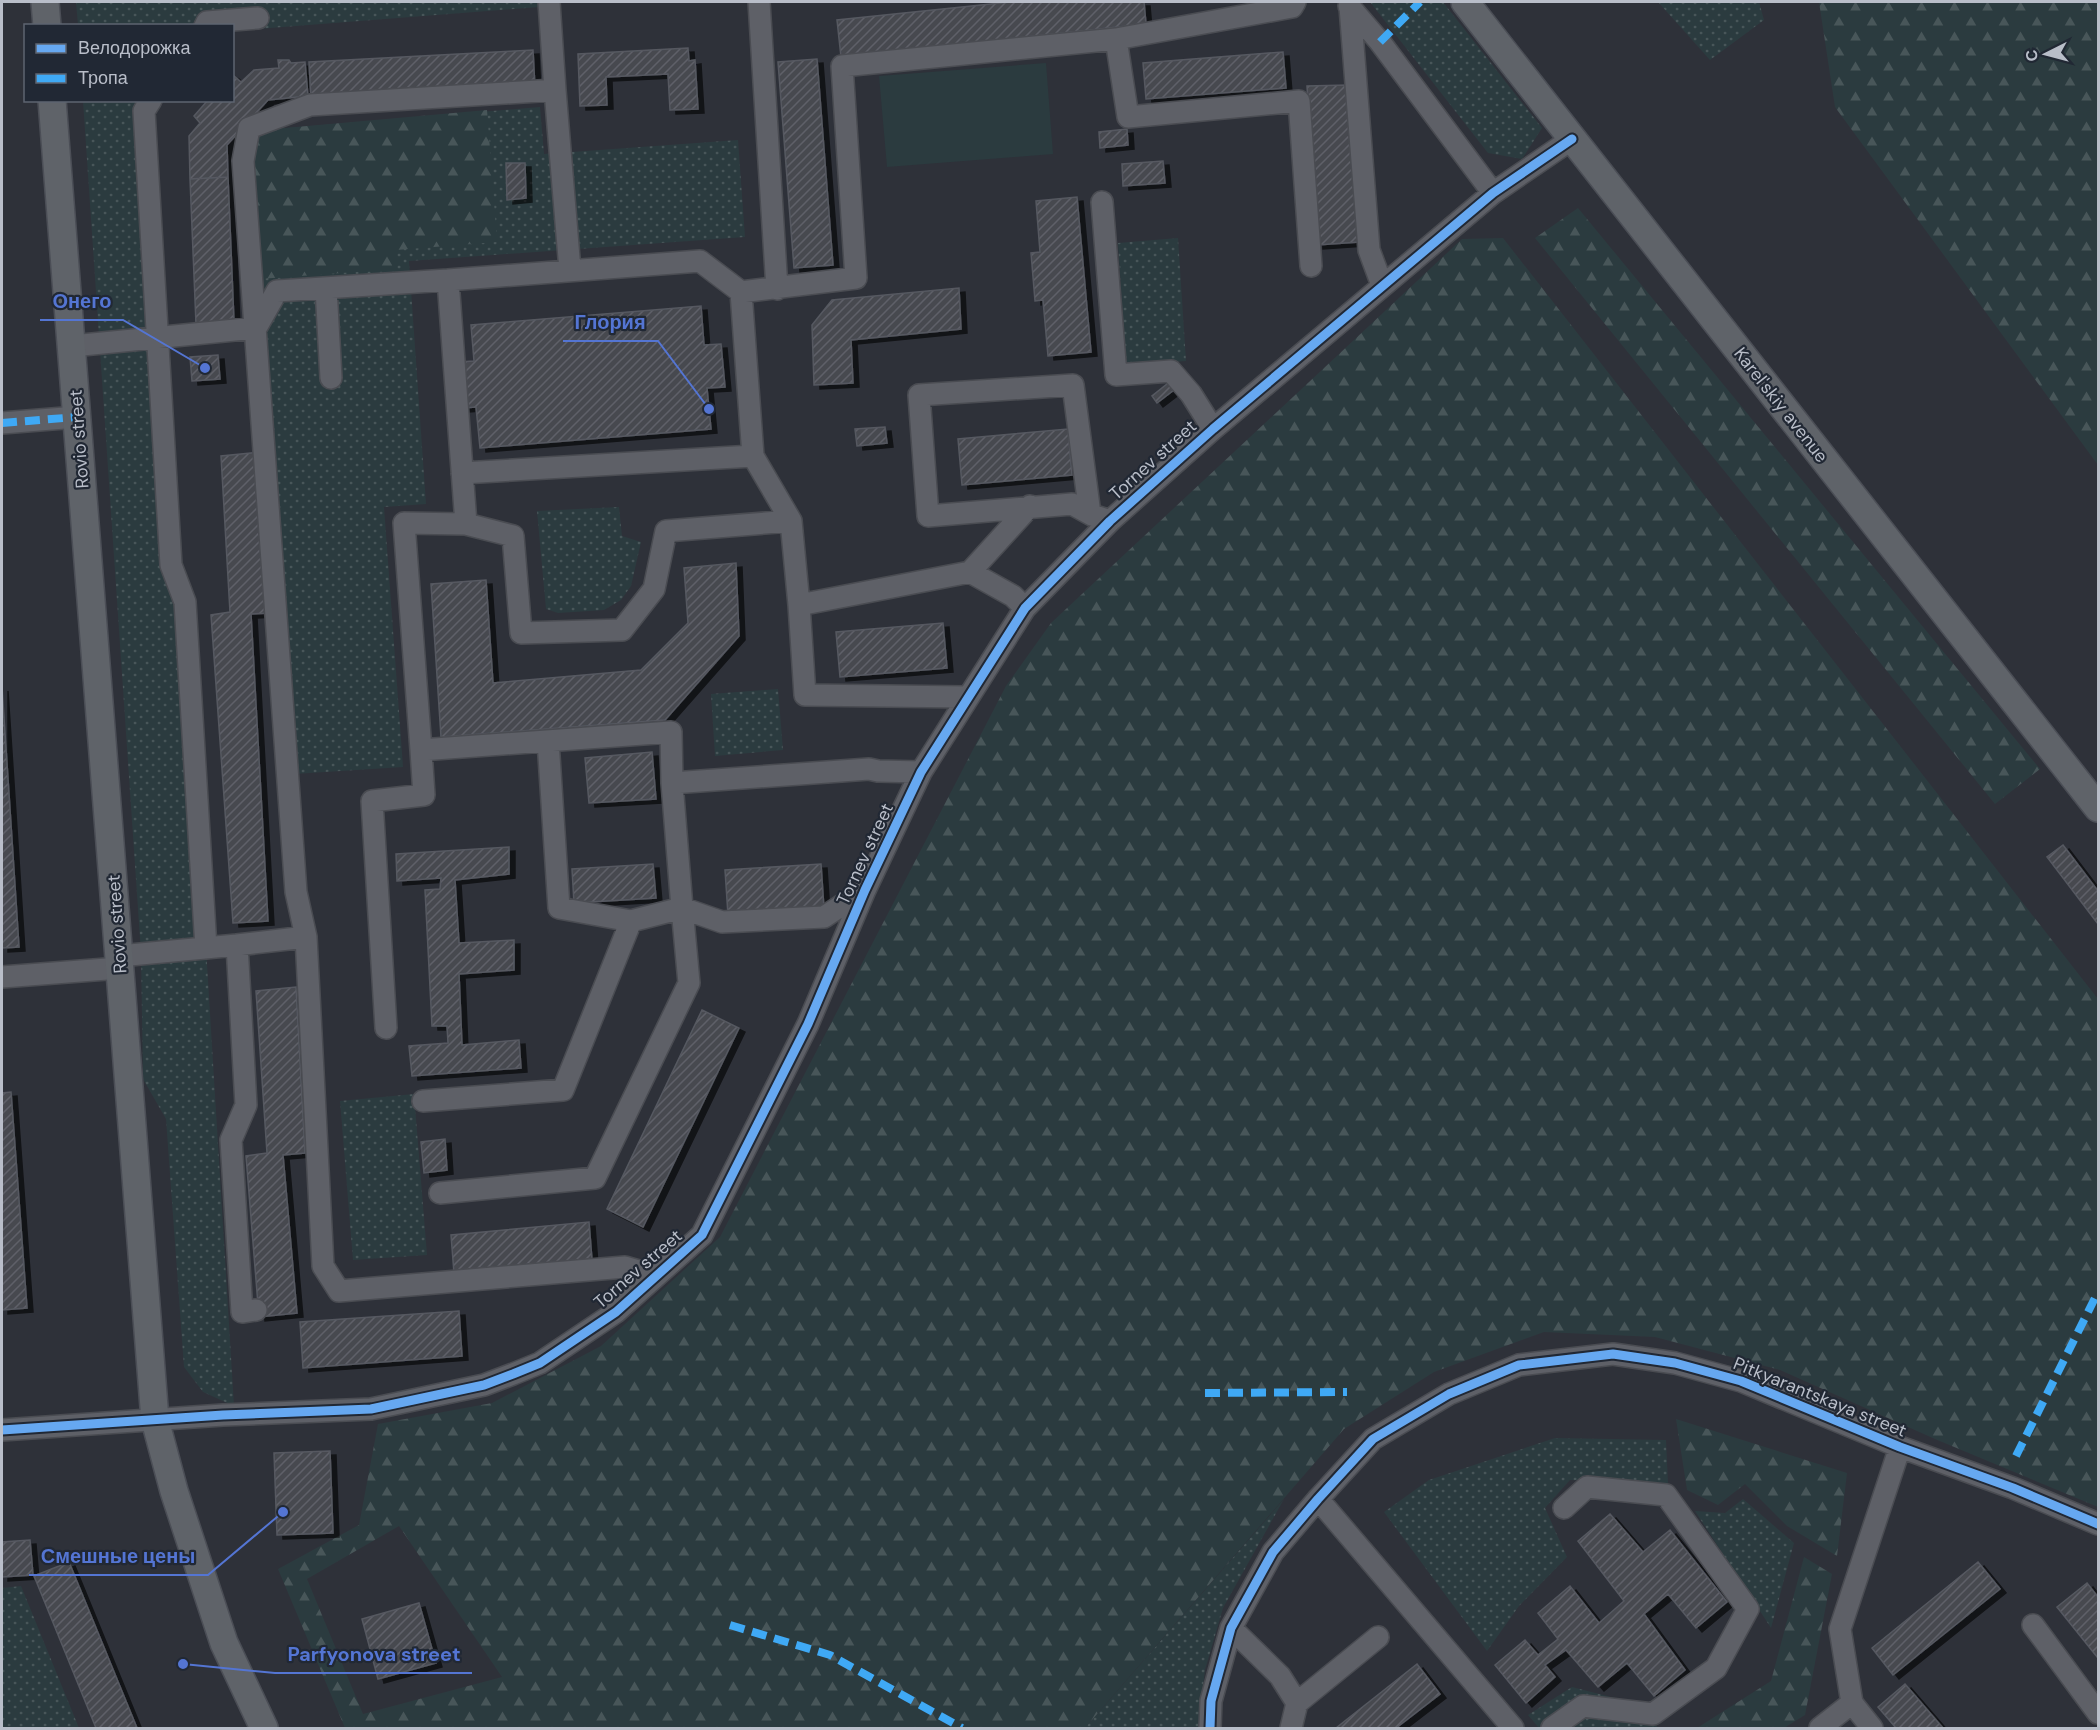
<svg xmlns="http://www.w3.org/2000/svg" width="2100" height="1730" viewBox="0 0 2100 1730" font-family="'DM Sans',sans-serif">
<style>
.green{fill:url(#green-dots)}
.forest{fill:url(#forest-firs);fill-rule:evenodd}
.pitch{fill:#2b3b3f}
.building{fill:url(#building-hatch);stroke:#565961;stroke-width:1.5;filter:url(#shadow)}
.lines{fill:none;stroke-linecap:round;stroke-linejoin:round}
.minor-casing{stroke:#4a4c52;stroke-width:24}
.major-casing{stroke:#4b4e56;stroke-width:30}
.minor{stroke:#5e6067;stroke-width:21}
.major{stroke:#5f6369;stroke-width:27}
.quiet{stroke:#3fa9f5;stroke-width:8;stroke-dasharray:15 8;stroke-linecap:butt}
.cycleway-casing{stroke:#212834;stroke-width:13}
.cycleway{stroke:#66a8f1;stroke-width:9}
.labels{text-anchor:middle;stroke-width:4.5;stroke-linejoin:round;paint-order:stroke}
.street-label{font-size:18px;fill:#b9bec9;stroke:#212834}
.leader{fill:none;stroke:#5475d3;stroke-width:2}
.callout-dot{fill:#5475d3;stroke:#212834;stroke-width:2}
.callout-label{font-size:20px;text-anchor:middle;font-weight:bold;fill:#5475d3;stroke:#212834;stroke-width:4.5;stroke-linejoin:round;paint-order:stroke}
</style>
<defs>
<pattern id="green-dots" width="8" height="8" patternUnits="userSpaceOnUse" patternTransform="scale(1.5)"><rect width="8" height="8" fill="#2b3b3f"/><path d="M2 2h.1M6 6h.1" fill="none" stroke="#485659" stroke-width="1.8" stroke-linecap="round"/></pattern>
<pattern id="forest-firs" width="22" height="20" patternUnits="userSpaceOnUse" patternTransform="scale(1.5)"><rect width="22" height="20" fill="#2b3b3f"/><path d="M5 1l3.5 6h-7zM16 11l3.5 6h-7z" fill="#485659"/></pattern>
<pattern id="building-hatch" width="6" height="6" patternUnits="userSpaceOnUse" patternTransform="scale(1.5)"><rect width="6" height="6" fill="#464950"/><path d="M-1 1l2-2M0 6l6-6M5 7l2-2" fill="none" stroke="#5f6168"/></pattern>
<filter id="shadow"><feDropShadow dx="6" dy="4" stdDeviation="0" flood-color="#0009"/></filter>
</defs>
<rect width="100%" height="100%" fill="#2e3139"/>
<path class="green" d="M76 2H538L539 7 233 31 232 26 78 25Z
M1370 2H1443L1542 128 1522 159 1488 153Z
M1658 2H1759L1764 20 1710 60Z
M83 101H164L155 113 234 1406 203 1392 184 1367 166 1119 143 1079 141 953Z
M540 107 544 154 738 140 745 237 409 261 426 504 384 507 403 767 294 774 252 131Z
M1178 238 1186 361 1126 365 1118 243Z
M619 507 622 536 641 542 631 586 621 600 604 610 558 613 546 609 537 511Z
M778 689 783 750 715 756 711 694Z
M414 1094 427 1255 353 1260 340 1101Z
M1555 1438 1666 1440 1668 1483 1570 1480 1545 1508 1567 1557 1519 1606 1487 1651 1384 1512 1429 1480Z
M1284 1499 1223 1608 1205 1670 1198 1728H1085Z
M1743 1499 1794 1543 1771 1628 1695 1511 1725 1513Z
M21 1586 79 1728H2V1588Z
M1572 1687 1638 1704 1658 1728H1539L1528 1715Z"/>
<path class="forest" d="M1819 2H2098V465L1835 107Z
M487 110 497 242 396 250 397 269 259 279 252 131Z
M1578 208 2040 769 1995 804 1535 238Z
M1503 238 2098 999V1507L1935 1439 1780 1370 1655 1337 1544 1332 1434 1372 1344 1429 1085 1728H345L278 1569 359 1525 378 1424 492 1403 601 1346 720 1237 1006 686 1051 623 1462 239ZM399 1526 502 1677 363 1714 307 1579Z
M1676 1419 1847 1473 1837 1556 1787 1526 1745 1484 1718 1505 1687 1490Z
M1804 1557 1832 1574 1805 1715 1784 1728H1697L1771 1681Z"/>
<path class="pitch" d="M1046 63 1053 154 887 167 879 76Z"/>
<path class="building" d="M1010 2H1144L1146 24 841 57 837 20Z
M688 48 689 61 695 60 698 109 670 110 668 74 606 77 607 105 580 106 578 54Z
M533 50 535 88 311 99 309 62Z
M1283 52 1286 88 1146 99 1143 63Z
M817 59 833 265 794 268 778 62Z
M278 60H289L291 63 305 62 308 96 268 100 227 145 228 177 190 179 189 136 200 123 194 116 208 100H232L233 75 241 82 254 70 279 68Z
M1348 85 1359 242 1317 245 1307 86Z
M1127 129 1128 145 1100 148 1099 132Z
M1163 161 1165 183 1123 186 1122 164Z
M506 163H525L526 198 507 200Z
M228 177 234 322 196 324 190 179Z
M1077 197 1091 352 1048 356 1043 300 1035 301 1031 253 1040 252 1036 201Z
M959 288 961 329 851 340 853 383 814 385 812 325 832 300Z
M701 306 704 345 721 344 725 387 707 388 711 429 480 448 476 407 463 408 459 362 474 361 471 325Z
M218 355 220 379 192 381 190 357Z
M1172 380 1178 387 1157 403 1152 396Z
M885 427 887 443 857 446 855 429Z
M1068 429 1072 475 962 485 958 439Z
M260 452 269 613 251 614 268 921 233 923 211 615 230 612 221 456Z
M736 563 739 636 665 720 441 737 431 584 486 580 493 683 641 670 688 623 684 568Z
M943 623 947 668 840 677 836 632Z
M2 687 19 947 2 948Z
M652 752 656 799 589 803 585 758Z
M2063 845 2098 891V924L2047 857Z
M509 847V874L455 880 459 943 514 940V970L459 974 462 1045 519 1040 521 1068 412 1076 409 1046 448 1043 447 1026H432L425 890 440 889 441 878 397 881 396 854Z
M653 864 656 898 574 903 572 869Z
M821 864 824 909 728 915 725 870Z
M296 987 305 1153 283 1155 297 1313 259 1317 246 1156 267 1153 256 991Z
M702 1010 739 1028 643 1227 607 1209Z
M11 1092 27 1308 2 1310V1093Z
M445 1139 447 1170 424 1173 421 1142Z
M589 1222 592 1260 454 1273 451 1235Z
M459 1311 462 1356 303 1368 300 1322Z
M330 1451 333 1533 277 1535 274 1453Z
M1610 1514 1643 1552 1670 1530 1727 1602 1696 1628 1668 1594 1644 1614 1685 1670 1654 1696 1627 1663 1598 1687 1566 1650 1545 1665 1555 1677 1526 1703 1495 1665 1525 1640 1538 1655 1558 1639 1538 1613 1570 1586 1599 1623 1624 1601 1578 1541Z
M30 1540 33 1575 2 1577V1542Z
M69 1562 137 1728H96L34 1576Z
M1978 1562 2000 1589 1893 1675 1872 1648Z
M2087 1583 2098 1597V1658L2057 1607Z
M419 1603 436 1663 378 1679 362 1619Z
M1417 1664 1440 1694 1396 1728H1336Z
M1905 1684 1943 1728H1896L1878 1707Z"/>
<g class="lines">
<g class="minor-casing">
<path id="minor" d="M549 2 555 90 310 105 249 128 243 161 296 892 306 937 323 1266 339 1291 625 1267 656 1276
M759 2 777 289
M1349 6 1380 42 1493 193
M1350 7 1369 250 1382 285
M205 26 207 22 258 18
M1116 39 1292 7 1295 2
M555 90 570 270
M151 100 144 111 171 565 185 602 206 948
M1102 202 1116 375 1171 371 1191 394 1213 429
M448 280 466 524
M326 288 331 378
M741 292 753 456 791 521 799 605 970 572 1013 596 1025 608
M72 346 256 328 277 291 448 280 700 261 741 292 856 278 842 66 1116 39 1128 117 1299 101 1311 266
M2 423 77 417
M462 473 753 456
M1090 514 1073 385 919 395 928 516 1072 504 1092 515 1110 521
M791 521 666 531 654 589 622 630 521 633 513 536 466 524 404 523 421 750 671 732 672 783 682 908 722 922 824 917 865 890
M970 572 1030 506
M799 605 805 695 967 697
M672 783 869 769 878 771 921 772
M237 945 306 937
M119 956 237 945 246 1105 231 1140 242 1312 256 1310
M2 977 120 968
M386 1028 372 801 424 795 421 750
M423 1101 563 1090 631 921
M440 1193 595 1178 689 983 682 908 631 921 559 908 548 741
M2 1430 223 1415 371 1409 484 1385 513 1374 540 1363 616 1312 702 1235 808 1024 865 890 921 772 1025 608 1110 521 1213 429 1493 193 1572 139
M1318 1499 1513 1728
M2033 1625 2098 1713
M1231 1628 1280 1676 1297 1703
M1210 1728 1211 1701 1231 1628 1273 1552 1318 1499 1373 1439 1449 1394 1519 1365 1613 1354 1675 1363 1741 1381 1900 1447 2013 1488 2098 1524
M1291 1728 1297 1703 1378 1637
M1552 1728 1583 1706 1653 1714 1716 1668 1748 1609 1666 1495 1587 1487 1564 1508
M1820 1728 1852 1703
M1872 1728 1852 1703 1840 1629 1900 1447"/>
</g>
<g class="major-casing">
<path id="major" d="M45 2 47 26
M1465 2 2098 808
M52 100 155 1420 174 1491 224 1643 264 1728"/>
</g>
<use href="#minor" class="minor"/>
<use href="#major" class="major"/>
<path class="quiet" d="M1380 42 1420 2
M2 423 77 417
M1205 1393 1347 1392
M2016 1456 2098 1292
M730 1625 830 1655 962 1728"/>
<g class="cycleway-casing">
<path id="cycleway" d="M2 1430 223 1415 371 1409 484 1385 513 1374 540 1363 616 1312 702 1235 808 1024 865 890 921 772 1025 608 1110 521 1213 429 1493 193 1572 139
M1210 1728 1211 1701 1231 1628 1273 1552 1318 1499 1373 1439 1449 1394 1519 1365 1613 1354 1675 1363 1741 1381 1900 1447 2013 1488 2098 1524"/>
</g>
<use href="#cycleway" class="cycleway"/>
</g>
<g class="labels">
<g class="street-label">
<text transform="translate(1781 405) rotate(52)" y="6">Karel'skiy avenue</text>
<text transform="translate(79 439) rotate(-94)" y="6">Rovio street</text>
<text transform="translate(1153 460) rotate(-42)" y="6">Tornev street</text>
<text transform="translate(865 854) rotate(-65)" y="6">Tornev street</text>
<text transform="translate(117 924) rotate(-94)" y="6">Rovio street</text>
<text transform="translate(638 1269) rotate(-41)" y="6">Tornev street</text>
<text transform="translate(1820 1397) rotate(22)" y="6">Pitkyarantskaya street</text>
</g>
</g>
<path class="leader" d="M205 368L123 320H40M709 409L658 341H563M283 1512L208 1575H29M183 1664L275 1673H472"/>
<g class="callout-dot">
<circle cx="205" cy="368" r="6"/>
<circle cx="709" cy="409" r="6"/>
<circle cx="283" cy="1512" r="6"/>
<circle cx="183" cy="1664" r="6"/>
</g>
<g class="callout-label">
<text x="82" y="308">Онего</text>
<text x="610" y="329">Глория</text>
<text x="118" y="1563">Смешные цены</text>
<text x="374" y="1661">Parfyonova street</text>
</g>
<rect width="2100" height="1730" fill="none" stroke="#b9bec9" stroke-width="6"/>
<rect x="24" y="24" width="210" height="78" fill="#212834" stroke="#5e6470" stroke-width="1.5"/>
<rect x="36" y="44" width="30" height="9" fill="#66a8f1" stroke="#5e6470" stroke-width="1.5"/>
<text x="78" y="54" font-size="18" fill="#b9bec9">Велодорожка</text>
<rect x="36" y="74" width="30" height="9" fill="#3fa9f5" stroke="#5e6470" stroke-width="1.5"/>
<text x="78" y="84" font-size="18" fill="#b9bec9">Тропа</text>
<g transform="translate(2046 54) rotate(264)" stroke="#212834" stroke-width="4.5" paint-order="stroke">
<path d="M0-4.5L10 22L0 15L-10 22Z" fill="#b9bec9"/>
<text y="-9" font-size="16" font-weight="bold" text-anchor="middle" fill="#b9bec9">С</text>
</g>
</svg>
